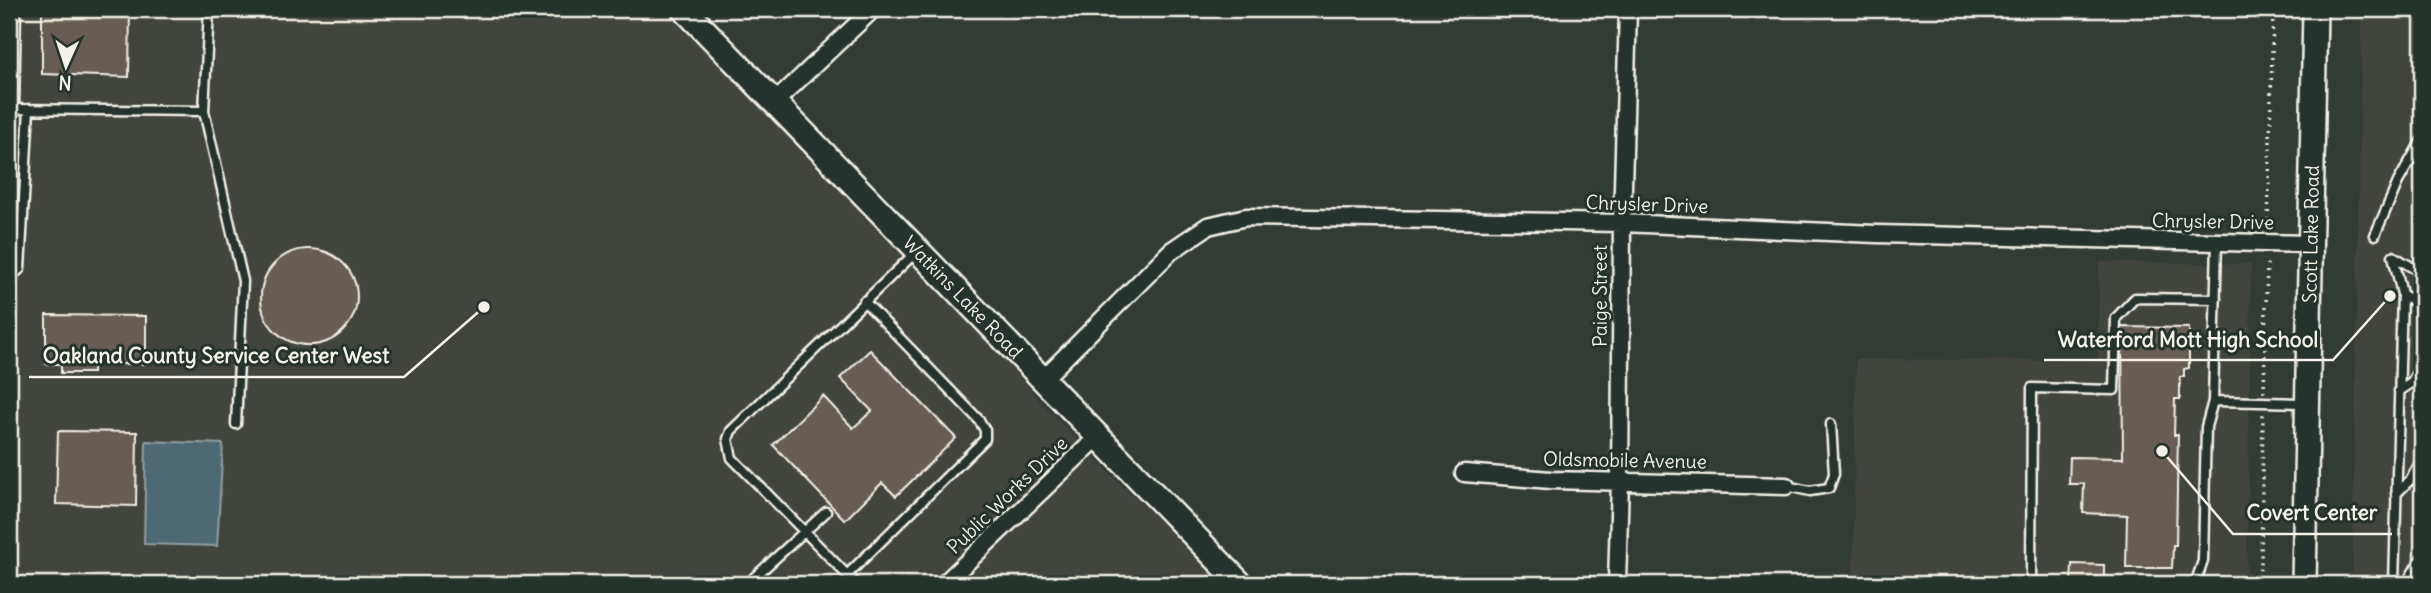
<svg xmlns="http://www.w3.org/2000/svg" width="2431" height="593" viewBox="0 0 2431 593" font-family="Delius,sans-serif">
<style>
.built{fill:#43453e}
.water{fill:#4e6973;stroke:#909fa2;stroke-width:2}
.building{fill:#685d54;stroke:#f4f1e8;stroke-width:2}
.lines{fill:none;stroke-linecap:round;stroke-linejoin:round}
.lane-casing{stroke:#f4f1e8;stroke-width:13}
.street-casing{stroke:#f4f1e8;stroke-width:21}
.secondary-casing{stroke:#f4f1e8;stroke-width:28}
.path{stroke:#f4f1e8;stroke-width:3.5;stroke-dasharray:2 5;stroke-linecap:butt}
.lane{stroke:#26332d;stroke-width:8}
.street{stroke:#26332d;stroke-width:16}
.secondary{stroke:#26332d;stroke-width:23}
.labels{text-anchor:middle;stroke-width:6;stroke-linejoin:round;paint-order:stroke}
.street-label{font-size:19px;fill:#f4f1e8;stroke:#26332d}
.leader{fill:none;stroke:#f4f1e8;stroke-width:2.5}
.callout-dot{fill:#f4f1e8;stroke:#26332d;stroke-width:2.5}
.callout-label{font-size:21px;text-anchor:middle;font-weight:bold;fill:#f4f1e8;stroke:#26332d;stroke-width:6;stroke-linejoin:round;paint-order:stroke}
</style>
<rect width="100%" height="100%" fill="#333b35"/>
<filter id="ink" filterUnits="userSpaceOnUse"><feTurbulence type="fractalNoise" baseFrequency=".0143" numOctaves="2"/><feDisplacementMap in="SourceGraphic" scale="14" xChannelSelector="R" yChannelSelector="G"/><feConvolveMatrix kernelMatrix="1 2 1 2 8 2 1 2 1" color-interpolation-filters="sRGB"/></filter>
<g filter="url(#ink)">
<path class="built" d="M9 9H672L979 329 1039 400 1112 476 1227 584H9Z
M2362 9H2422V584H2352Z
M2099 262 2251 264 2247 584H1853L1856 359 2098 361Z"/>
<path class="water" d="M146 441 223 444 217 546 144 544Z"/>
<path class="building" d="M58 9H130L129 77 42 74V10L58 11Z
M261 297a48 48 0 1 1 96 0a48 48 0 1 1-96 0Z
M46 315 146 316V364H93V373H61V364H46Z
M2122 327 2189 328V368L2184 369V377H2180V399H2175L2174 435H2178L2176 545H2173L2172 568H2126L2127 515 2083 513 2084 484H2069L2070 457 2123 458Z
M870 350 956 438 896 496 882 483 845 520 773 445 823 396 853 428 872 411 840 378Z
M58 431 137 432 136 506 56 504Z
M2072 564 2104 565V584H2071Z"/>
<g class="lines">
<g class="lane-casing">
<path id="lane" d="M9 109 204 111 209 9
M14 109 16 9
M204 111 243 281 236 424
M2375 235 2398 182 2422 140
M2393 256 2402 294 2394 584
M2393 256 2422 273
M9 278 20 269 29 109
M2402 294 2422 307
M2399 391 2411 383 2422 364
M2213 401 2304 403
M1786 486 1810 491 1829 488 1834 474 1831 424
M2396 494 2410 480 2422 460
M847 575 985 439V430L979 420 864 301
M747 584 826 512
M856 584 732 458 728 439 731 431 916 252
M2031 584 2032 388 2114 390 2116 318 2135 298 2216 299
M2195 584 2203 561 2206 427 2213 401 2217 242
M2402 584 2409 579 2422 557"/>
</g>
<g class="street-casing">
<path id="street" d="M775 102 873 9
M1043 379 1171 251 1208 226 1246 217 1622 223 1876 234 2311 244
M1464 473 1551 480 1786 486
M944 584 1099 436
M1617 584 1620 481 1622 223 1628 9"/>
</g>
<g class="secondary-casing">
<g id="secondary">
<path id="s1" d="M684 9 1241 584"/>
<path id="s2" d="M2304 584 2315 9"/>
</g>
</g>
<path class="path" d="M2268 227 2273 9
M2264 392 2267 259
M2257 584 2261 563 2263 413"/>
<use href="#lane" class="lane"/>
<use href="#street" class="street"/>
<use href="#secondary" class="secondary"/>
</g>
</g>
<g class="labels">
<g class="street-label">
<text transform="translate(1647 204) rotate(2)" y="7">Chrysler Drive</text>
<text transform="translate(2213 221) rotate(1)" y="7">Chrysler Drive</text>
<text dy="7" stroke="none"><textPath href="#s2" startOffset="350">Scott Lake Road</textPath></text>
<text dy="7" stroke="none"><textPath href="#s1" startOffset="401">Watkins Lake Road</textPath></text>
<text transform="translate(1600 296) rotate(-90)" y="7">Paige Street</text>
<text transform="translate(1625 460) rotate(1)" y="7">Oldsmobile Avenue</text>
<text transform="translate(1007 495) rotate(-44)" y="7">Public Works Drive</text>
</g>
</g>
<path class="leader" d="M2390 296L2333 360H2044M484 307L404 377H29M2162 451L2233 534H2392"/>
<g class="callout-dot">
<circle cx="2390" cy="296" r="7"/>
<circle cx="484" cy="307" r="7"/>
<circle cx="2162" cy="451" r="7"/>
</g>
<g class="callout-label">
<text x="2188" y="347">Waterford Mott High School</text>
<text x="216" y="363">Oakland County Service Center West</text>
<text x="2312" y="520">Covert Center</text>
</g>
<rect width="2431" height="593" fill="none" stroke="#26332d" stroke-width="35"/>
<rect x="18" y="18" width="2396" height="558" fill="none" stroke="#f4f1e8" stroke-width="2.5" filter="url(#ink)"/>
<g transform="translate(66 66) rotate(183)" stroke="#26332d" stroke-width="5" paint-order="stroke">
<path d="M0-5L12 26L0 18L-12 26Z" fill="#f4f1e8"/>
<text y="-10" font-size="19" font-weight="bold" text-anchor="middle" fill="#f4f1e8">N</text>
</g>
</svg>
